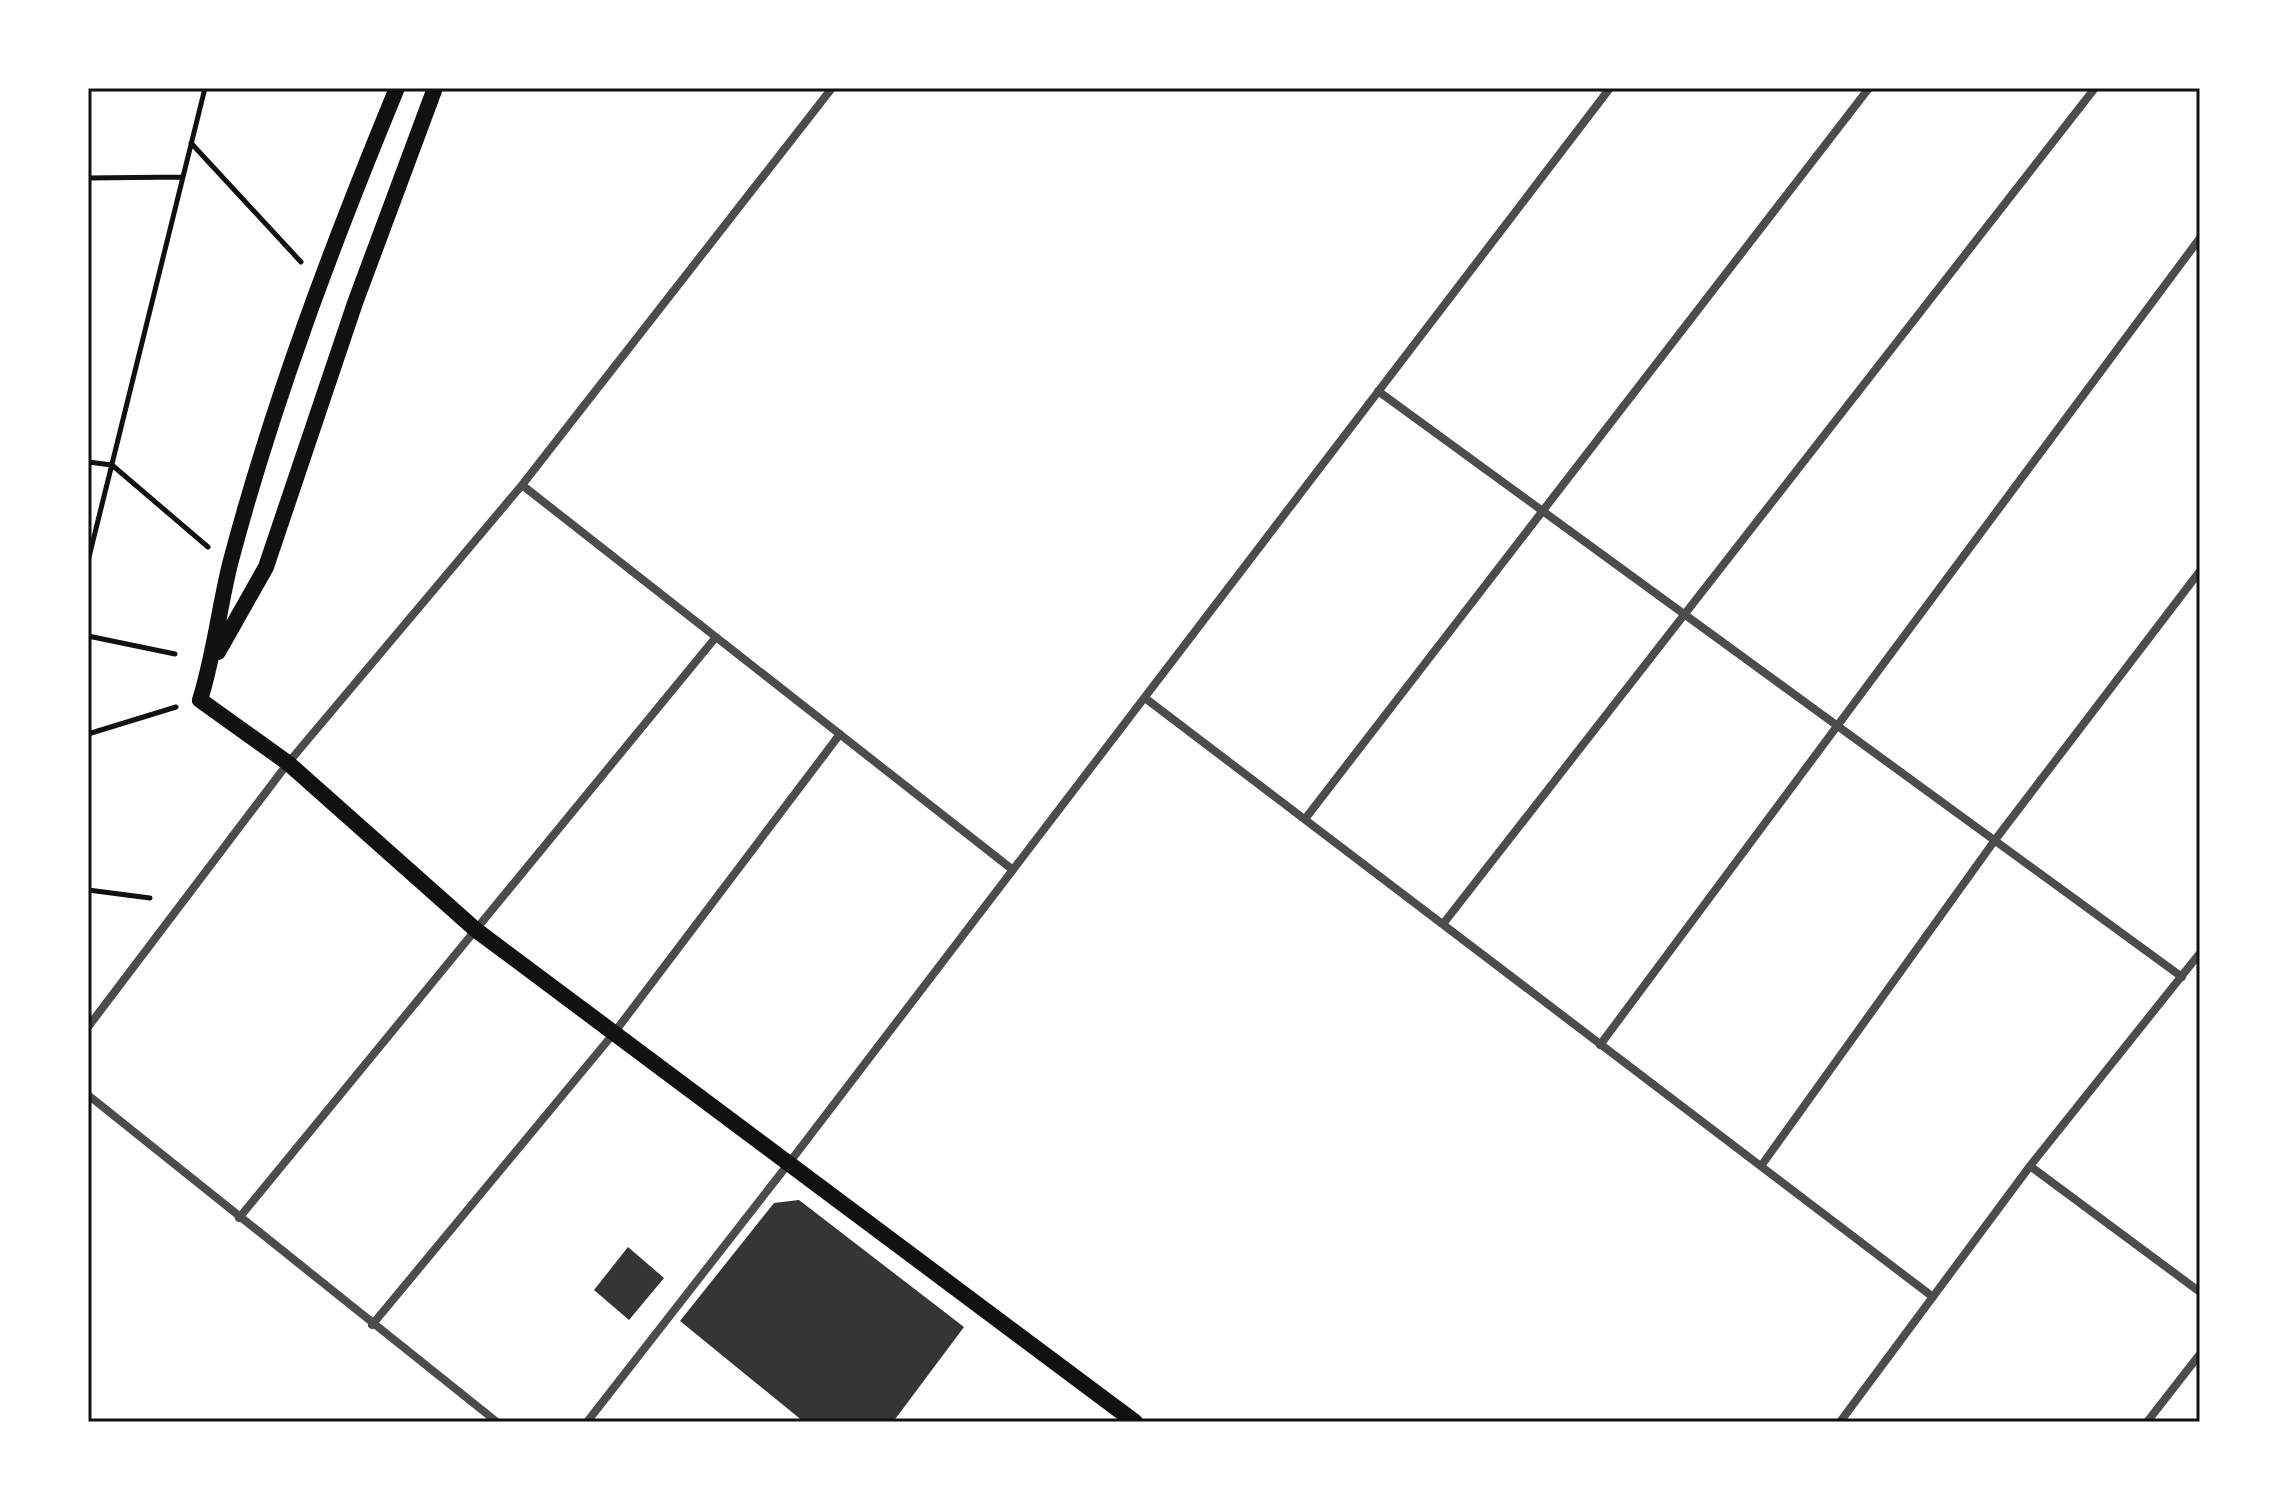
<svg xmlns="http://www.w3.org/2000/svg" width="2288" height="1510" viewBox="0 0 2288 1510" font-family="'Roboto Condensed',sans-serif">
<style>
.building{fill:#353535}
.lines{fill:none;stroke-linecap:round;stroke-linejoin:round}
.path{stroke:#111;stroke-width:5}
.minor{stroke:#4c4c4c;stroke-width:8}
.secondary{stroke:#111;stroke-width:16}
.neatline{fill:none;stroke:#111;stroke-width:3}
</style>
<rect width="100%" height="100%" fill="#fff"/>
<path class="building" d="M799 1200 964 1327 893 1422H804L680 1321 774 1203Z
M628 1247 664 1278 629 1320 594 1290Z"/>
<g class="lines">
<path class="path" d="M191 143 301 262
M88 178 183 177
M88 462 112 465 208 547
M88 561 205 88
M88 636 175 654
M88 734 176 707
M88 890 150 898"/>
<path class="minor" d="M1378 391 2182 977
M522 485 1013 870
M1145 698 1933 1297
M1305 819 1869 88
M1443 924 2095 88
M88 1027 288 763 522 485 832 88
M1600 1045 2200 238
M88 1095 497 1422
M1761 1166 1995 840 2200 571
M2030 1166 2200 1292
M239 1218 716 637
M372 1325 614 1033 840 734
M587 1422 789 1163 1610 88
M1840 1422 2030 1166 2200 953
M2147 1422 2200 1354"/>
<path class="secondary" d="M397 88C333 243 273 401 230 564 219 609 214 655 200 700L288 763 476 930 1135 1422
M218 652 266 567 355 303 435 88"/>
</g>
<rect width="2288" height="1510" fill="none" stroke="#ffffff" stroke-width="180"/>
<rect x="90" y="90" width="2108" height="1330" class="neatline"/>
</svg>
